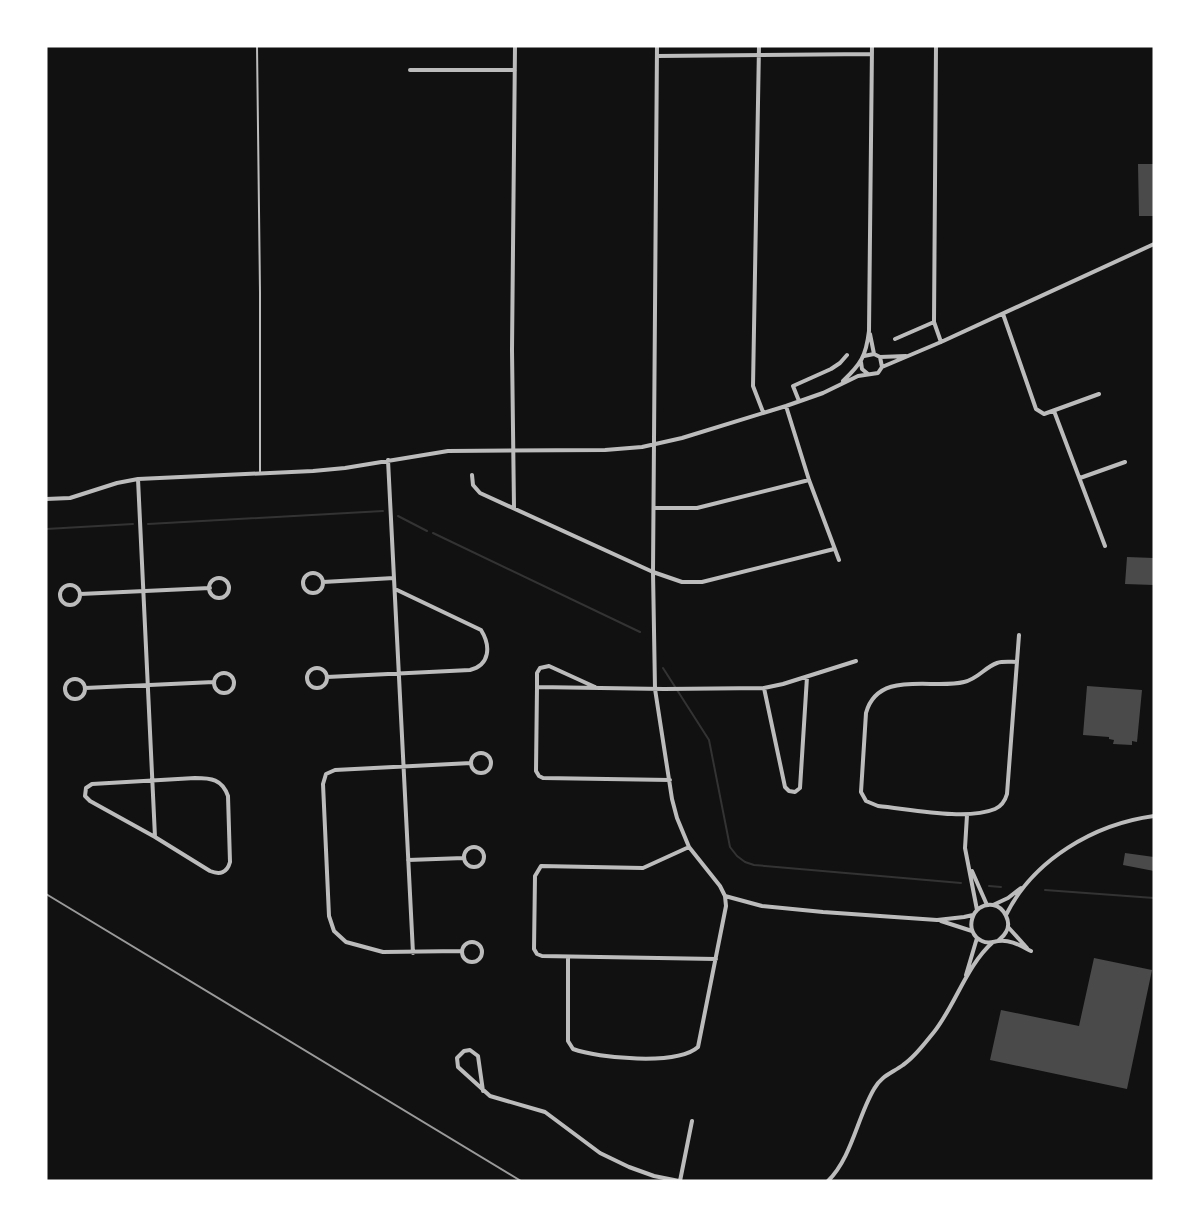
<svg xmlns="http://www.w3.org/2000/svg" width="1200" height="1227" viewBox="0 0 1200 1227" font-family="'Titillium Web',sans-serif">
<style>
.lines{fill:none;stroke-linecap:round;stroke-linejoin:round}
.stream{stroke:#333;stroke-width:2}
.building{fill:#4a4a4a}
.service{stroke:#bcbcbc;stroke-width:2}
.minor{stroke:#bcbcbc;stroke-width:4}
.rail{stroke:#9a9a9a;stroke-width:2}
</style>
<rect width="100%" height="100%" fill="#111"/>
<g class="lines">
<path class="stream" d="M398 516 427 531
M148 524 383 511
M46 529 133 524
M433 533 640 632
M663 668 709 740 730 847 737 856 745 862 754 865 961 883
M989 886 1001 887
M1045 890 1154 898"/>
</g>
<path class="building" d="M1138 164H1154V216H1139Z
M1127 557 1154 558V585L1125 584Z
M1087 686 1142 690 1137 742 1132 741V745L1113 744 1114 740 1109 739V737L1083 735Z
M1125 853 1154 857V871L1123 865Z
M1094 958 1152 970 1127 1089 990 1060 1001 1010 1079 1026Z"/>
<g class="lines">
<path class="service" d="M257 46 260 292V472"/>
<path class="minor" d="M759 46 753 386 763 412
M936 46 934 322 941 342
M657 56 872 54
M410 70H515
M1003 314 1036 409 1044 414 1099 394
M870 334 874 354
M895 339 934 322
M880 357 906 356
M861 362 862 369 868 374
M882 367 941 342 1154 244
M843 381C861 364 866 356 869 331L872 46
M799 401 793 386 831 369 840 363 847 355
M786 406 809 480 839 560
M1054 411 1105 546
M388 460 413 953
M472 475 473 485 480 493 653 572 682 582H702L834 549
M1080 478 1125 462
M138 479 155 837
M46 499 70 498 117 483 138 479 313 471 345 468 448 451 605 450 642 447 682 438 786 406 823 393 858 376 878 373 882 367 880 357 874 354 864 356
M514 508 512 350 515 46
M655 508H697L809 480
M303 583a10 10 0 1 1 20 0a10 10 0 1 1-20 0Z
M209 588a10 10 0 1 1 20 0a10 10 0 1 1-20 0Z
M323 582 394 578
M60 595a10 10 0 1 1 20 0a10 10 0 1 1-20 0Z
M80 594 210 588
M1017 662C1010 662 1003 661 997 663 985 667 978 679 964 682 933 690 878 669 866 713L861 792 866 801 878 806C910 809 966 821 995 809 1002 806 1005 801 1007 794L1019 635
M307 678a10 10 0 1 1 20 0a10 10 0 1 1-20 0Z
M214 683a10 10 0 1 1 20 0a10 10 0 1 1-20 0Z
M327 677 470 670C490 665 491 646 481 630L395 589
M65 689a10 10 0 1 1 20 0a10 10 0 1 1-20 0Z
M537 687V673L540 668 549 666 595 687
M85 688 214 682
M764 688 785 787 789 791 795 792 800 788 807 677
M471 763a10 10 0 1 1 20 0a10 10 0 1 1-20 0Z
M195 778C211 778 222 779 228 796L230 862C227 873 220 875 210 871L155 837 90 801 85 796 86 788 92 784Z
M670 780 543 778 539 776 536 771 537 687 664 689 764 688 783 684 856 661
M967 815 965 848 977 910
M689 847 643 868 541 866 535 876 534 949 537 954 542 956 716 959
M464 857a10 10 0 1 1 20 0a10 10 0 1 1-20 0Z
M408 860 464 858
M972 871 987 905
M725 896 762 906 823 912 937 920 964 917 973 915
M993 905 1008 898 1021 888
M1006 915C1033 860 1094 824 1154 816
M941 921 972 931
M1008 927 1027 948
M998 941C1001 938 1004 936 1006 932 1012 922 1004 907 993 905 971 902 963 933 982 941 988 944 992 942 998 941 1010 939 1021 946 1031 951
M462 952a10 10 0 1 1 20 0a10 10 0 1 1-20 0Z
M462 951 383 952 346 942 334 931 329 916 323 784 326 774 335 770 471 763
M568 957V1041L573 1049C598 1058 677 1066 698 1047L726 906 725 896 720 886 689 847 677 818 672 799 655 689 653 572 657 46
M966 975 977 938
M483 1091 478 1056 470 1050 464 1051 457 1058 458 1067 490 1096 545 1112 600 1153 629 1167 654 1176 679 1181
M680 1181 692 1121
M828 1181C852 1157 857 1118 874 1089 881 1076 892 1073 903 1065 915 1057 925 1043 934 1032 956 1004 966 966 993 942"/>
<path class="rail" d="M46 894 521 1181"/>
</g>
<rect width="1200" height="1227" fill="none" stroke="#ffffff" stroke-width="95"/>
</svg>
